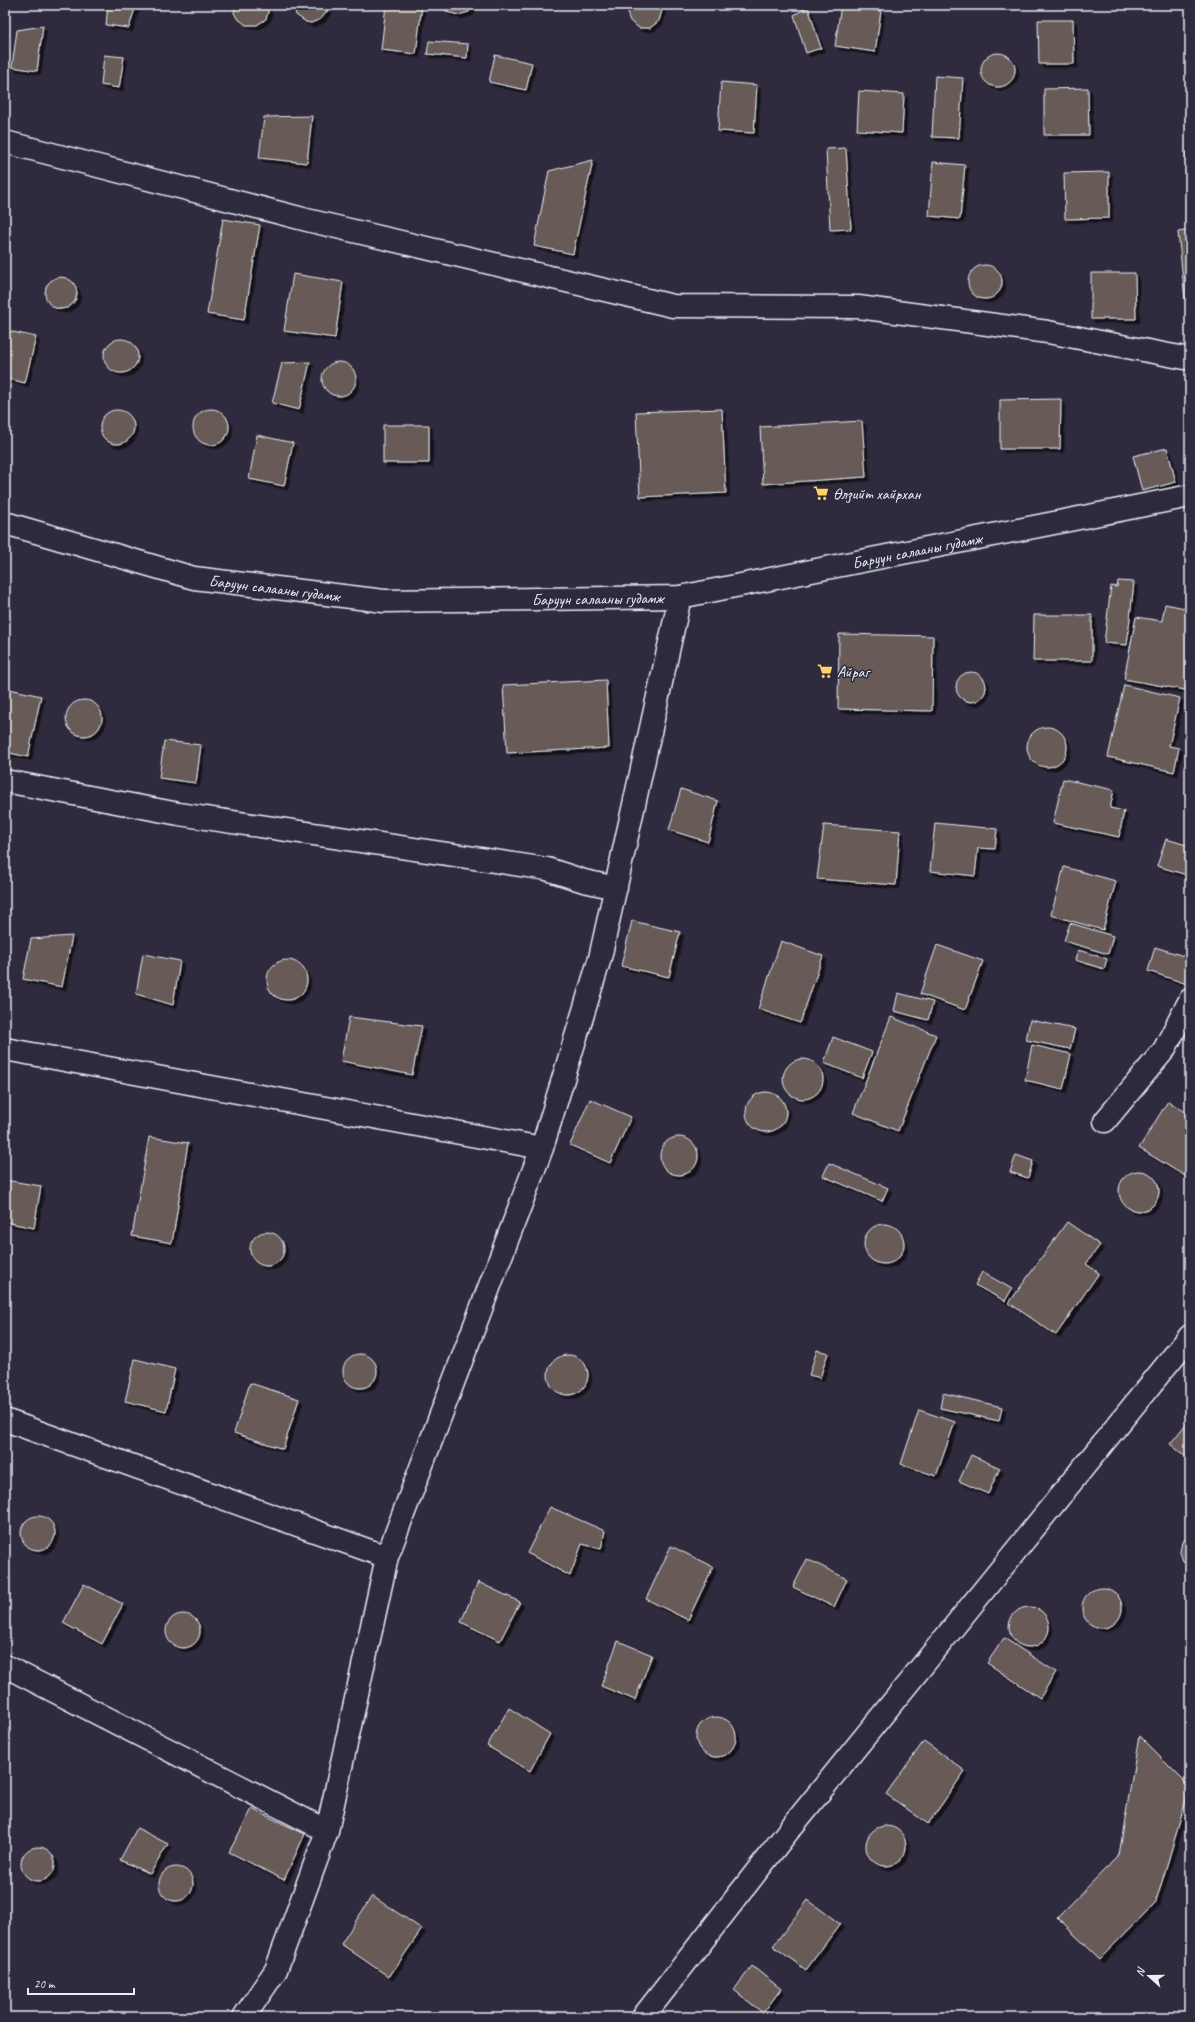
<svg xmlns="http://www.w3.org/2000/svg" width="1195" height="2022" viewBox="0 0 1195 2022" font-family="Caveat,sans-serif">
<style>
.building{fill:#675a56;stroke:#e8f1f8;filter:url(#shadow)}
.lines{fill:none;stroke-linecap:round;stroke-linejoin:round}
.minor-casing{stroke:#e8f1f8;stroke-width:25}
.major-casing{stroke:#e8f1f8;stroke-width:25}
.minor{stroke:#2f2a3d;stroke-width:22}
.major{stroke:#2f2a3d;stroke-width:22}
.labels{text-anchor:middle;stroke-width:3;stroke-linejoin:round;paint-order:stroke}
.poi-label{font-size:16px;fill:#e8f1f8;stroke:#2f2a3d;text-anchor:start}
.street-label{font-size:16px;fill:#e8f1f8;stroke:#2f2a3d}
</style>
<defs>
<filter id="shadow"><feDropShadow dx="3.5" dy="3.5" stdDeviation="0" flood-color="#0009"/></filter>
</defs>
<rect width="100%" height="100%" fill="#2f2a3d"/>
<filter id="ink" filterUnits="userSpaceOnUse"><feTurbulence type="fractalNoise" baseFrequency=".025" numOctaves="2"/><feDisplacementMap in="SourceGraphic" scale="8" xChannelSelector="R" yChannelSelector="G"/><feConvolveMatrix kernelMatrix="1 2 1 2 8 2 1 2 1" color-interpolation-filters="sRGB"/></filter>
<g filter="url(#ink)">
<path class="building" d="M108 5H136L129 28 106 25Z
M235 5H268V13L266 19 257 25H246L237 18 234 13Z
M294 5H328V10L321 19 311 23 306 22 296 15Z
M386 5H422L416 54 381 50Z
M442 5H474L469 12 458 15 447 12Z
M629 5H661L662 10 659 21 650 28H639L630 21 628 16Z
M841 5 881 11 875 52 835 46Z
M808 7 821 48 806 53 794 15Z
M1038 20H1073L1074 64H1039Z
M43 26 37 71 12 67 17 30Z
M429 41 468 44 467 58 427 54Z
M981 70a17 17 0 1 1 34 0a17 17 0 1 1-34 0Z
M104 55 124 57 119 88 101 85Z
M495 55 532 63 526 90 489 82Z
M935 76 963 78 959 138 932 137Z
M721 82 757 85 754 133 718 131Z
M1088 88 1089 135H1044V89Z
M859 91 904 94 902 133 857 130Z
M312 116 307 163 259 158 264 117Z
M846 148 851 229 830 230 826 149Z
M1186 152H1190V198H1187Z
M593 160 573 254 534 246 549 171Z
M933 162 965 165 960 219 929 216Z
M1109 172V218L1065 219 1064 173Z
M223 219 260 225 244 320 207 314Z
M1190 230V299H1185L1178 232Z
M968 282a17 17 0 1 1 34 0a17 17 0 1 1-34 0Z
M1091 273H1135L1136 319H1091Z
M293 274 343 282 335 338 284 331Z
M45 293a16 16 0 1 1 32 0a16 16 0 1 1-32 0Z
M8 331 36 337 25 383 5 378V345Z
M104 356a17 17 0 1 1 34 0a17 17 0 1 1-34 0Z
M322 379a17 17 0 1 1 34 0a17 17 0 1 1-34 0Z
M310 362 299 410 272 403 282 363Z
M1061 399 1060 449H1000V400Z
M722 409 726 493 640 497 636 412Z
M193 427a18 18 0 1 1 36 0a18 18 0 1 1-36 0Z
M100 427a17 17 0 1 1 34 0a17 17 0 1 1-34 0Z
M862 421 866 477 763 484 760 427Z
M383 425H429V463H383Z
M257 435 293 443 284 486 249 479Z
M1167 448 1176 482 1142 491 1133 456Z
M1118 581 1134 582 1127 645 1104 643 1111 586 1117 587Z
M1165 604 1190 609V664L1185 690 1124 679 1136 617 1162 621Z
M1034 615H1092V661H1033Z
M839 634 933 636 932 711 838 709Z
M956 687a15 15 0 1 1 30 0a15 15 0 1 1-30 0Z
M606 680 609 748 507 753 503 685Z
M1124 685 1180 698 1169 746 1179 748 1174 772 1108 757Z
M5 688 41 696 28 757 5 752Z
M66 718a18 18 0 1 1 36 0a18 18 0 1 1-36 0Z
M1027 747a20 20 0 1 1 40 0a20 20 0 1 1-40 0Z
M164 741 201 745 196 783 159 778Z
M1063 779 1114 790 1110 808 1124 811 1119 837 1053 823Z
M681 789 718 801 708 842 669 830Z
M935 823 997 829 995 849 978 848 975 876 930 871Z
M824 825 900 831 896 885 817 879Z
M1166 839 1190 846V876L1157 866Z
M1064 867 1116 881 1103 930 1051 915Z
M632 921 680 932 669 977 621 966Z
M1070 923 1113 936 1108 954 1064 941Z
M72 936 62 987 23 979 31 939Z
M781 941 823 956 800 1023 758 1009Z
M937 945 983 961 965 1010 920 994Z
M1155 947 1190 958V985L1148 971Z
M1078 950 1107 959 1104 969 1075 960Z
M143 954 180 961 173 1005 136 994Z
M267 980a20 20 0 1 1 40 0a20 20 0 1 1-40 0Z
M898 993 933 1002 928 1020 894 1011Z
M349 1017 422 1026 412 1075 341 1061Z
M891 1017 936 1035 898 1131 853 1113Z
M1030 1020 1075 1029 1070 1049 1026 1040Z
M833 1037 872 1052 862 1078 824 1063Z
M1032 1045 1071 1054 1063 1089 1025 1080Z
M783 1079a20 20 0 1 1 40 0a20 20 0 1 1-40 0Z
M746 1112a20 20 0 1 1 40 0a20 20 0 1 1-40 0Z
M590 1099 631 1117 610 1163 570 1145Z
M1168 1101 1190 1115V1179L1139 1148Z
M149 1137 188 1143 172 1243 132 1236Z
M660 1156a19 19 0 1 1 38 0a19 19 0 1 1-38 0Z
M1016 1155 1033 1161 1028 1178 1010 1172Z
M829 1163 888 1188 882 1201 823 1176Z
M1119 1191a20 20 0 1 1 40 0a20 20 0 1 1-40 0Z
M5 1180 41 1186 34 1228 5 1222Z
M1067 1222 1100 1245 1086 1264 1099 1273 1056 1335 1009 1303Z
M864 1244a20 20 0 1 1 40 0a20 20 0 1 1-40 0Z
M250 1249a17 17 0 1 1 34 0a17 17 0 1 1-34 0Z
M982 1272 1012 1289 1005 1301 975 1285Z
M817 1350 828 1353 820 1378 809 1375Z
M343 1371a17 17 0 1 1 34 0a17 17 0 1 1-34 0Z
M548 1375a20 20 0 1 1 40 0a20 20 0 1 1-40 0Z
M135 1359 175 1369 166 1411 125 1401Z
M250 1383 299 1399 283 1449 234 1433Z
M943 1393 1002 1407 999 1421 940 1408Z
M919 1410 955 1422 936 1476 901 1464Z
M1190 1419V1460L1170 1444Z
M971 1455 1000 1468 988 1494 959 1481Z
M550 1507 605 1531 601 1549 582 1544 570 1576 527 1553Z
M21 1533a17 17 0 1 1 34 0a17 17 0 1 1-34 0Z
M1190 1536V1565L1183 1561 1180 1552 1182 1542Z
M671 1546 713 1567 688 1620 646 1599Z
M807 1559 847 1579 834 1607 793 1587Z
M478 1582 520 1602 500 1641 461 1622Z
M84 1584 123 1604 102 1644 63 1623Z
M1082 1608a20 20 0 1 1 40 0a20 20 0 1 1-40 0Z
M1009 1627a20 20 0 1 1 40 0a20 20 0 1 1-40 0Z
M166 1631a17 17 0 1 1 34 0a17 17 0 1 1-34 0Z
M1004 1638 1056 1672 1040 1698 987 1663Z
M618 1641 652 1655 635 1700 601 1686Z
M509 1708 550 1734 530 1771 487 1746Z
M696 1737a20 20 0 1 1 40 0a20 20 0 1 1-40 0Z
M1139 1736 1190 1787 1156 1902 1100 1959 1057 1918 1119 1855Z
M924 1741 965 1771 928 1824 886 1794Z
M252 1809 305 1834 284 1880 229 1852Z
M866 1846a20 20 0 1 1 40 0a20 20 0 1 1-40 0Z
M137 1828 168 1844 150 1874 120 1860Z
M21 1864a17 17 0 1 1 34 0a17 17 0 1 1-34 0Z
M159 1884a17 17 0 1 1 34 0a17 17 0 1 1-34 0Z
M372 1896 422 1929 389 1977 341 1944Z
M808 1900 840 1924 806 1970 773 1946Z
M752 1966 781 1989 763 2013 734 1990Z"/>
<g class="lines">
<g class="minor-casing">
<path id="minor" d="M5 142 311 221 673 306 858 307 1048 332 1190 359
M5 781 179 814 547 869 584 881 616 888
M5 1049 542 1148
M1105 1121 1164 1050 1190 1000
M5 1420 387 1557
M5 1666 327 1831
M244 2017 276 1970 327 1831 387 1557 542 1148 600 958 680 597
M643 2017 789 1830 1190 1336"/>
</g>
<g class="major-casing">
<g id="major">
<path id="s1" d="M5 523 194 578 384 601 680 597 1190 496"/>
</g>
</g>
<use href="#minor" class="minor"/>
<use href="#major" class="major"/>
</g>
</g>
<defs>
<g id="supermarket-bare" transform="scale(1.2)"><path d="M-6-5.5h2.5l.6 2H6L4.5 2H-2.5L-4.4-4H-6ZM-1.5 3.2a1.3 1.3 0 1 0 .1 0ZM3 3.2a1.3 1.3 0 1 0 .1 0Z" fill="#ffd166" stroke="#2f2a3d" stroke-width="2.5" paint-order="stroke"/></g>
</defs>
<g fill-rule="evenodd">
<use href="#supermarket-bare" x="821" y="493"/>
<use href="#supermarket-bare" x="825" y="671"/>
</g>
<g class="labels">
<g class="poi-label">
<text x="833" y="499">Өлзийт хайрхан</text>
<text x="837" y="677">Айраг</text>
</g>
<g class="street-label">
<text dy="6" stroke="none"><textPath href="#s1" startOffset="926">Баруун салааны гудамж</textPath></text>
<text dy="6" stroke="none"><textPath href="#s1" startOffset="278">Баруун салааны гудамж</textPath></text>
<text dy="6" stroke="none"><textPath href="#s1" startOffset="602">Баруун салааны гудамж</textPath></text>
</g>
</g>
<rect width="1195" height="2022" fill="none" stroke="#2f2a3d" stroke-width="20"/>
<rect x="10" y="10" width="1175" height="2002" fill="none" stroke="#e8f1f8" stroke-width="1.5" filter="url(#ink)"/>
<g transform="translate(1149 1976) rotate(291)" stroke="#2f2a3d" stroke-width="3" paint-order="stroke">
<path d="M0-3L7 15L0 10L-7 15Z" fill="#e8f1f8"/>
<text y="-6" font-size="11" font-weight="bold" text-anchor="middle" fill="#e8f1f8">N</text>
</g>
<path d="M28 1988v6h106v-6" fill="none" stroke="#e8f1f8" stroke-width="2"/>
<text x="34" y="1988" font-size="12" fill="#e8f1f8" stroke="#2f2a3d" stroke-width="3" paint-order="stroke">20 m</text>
</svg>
